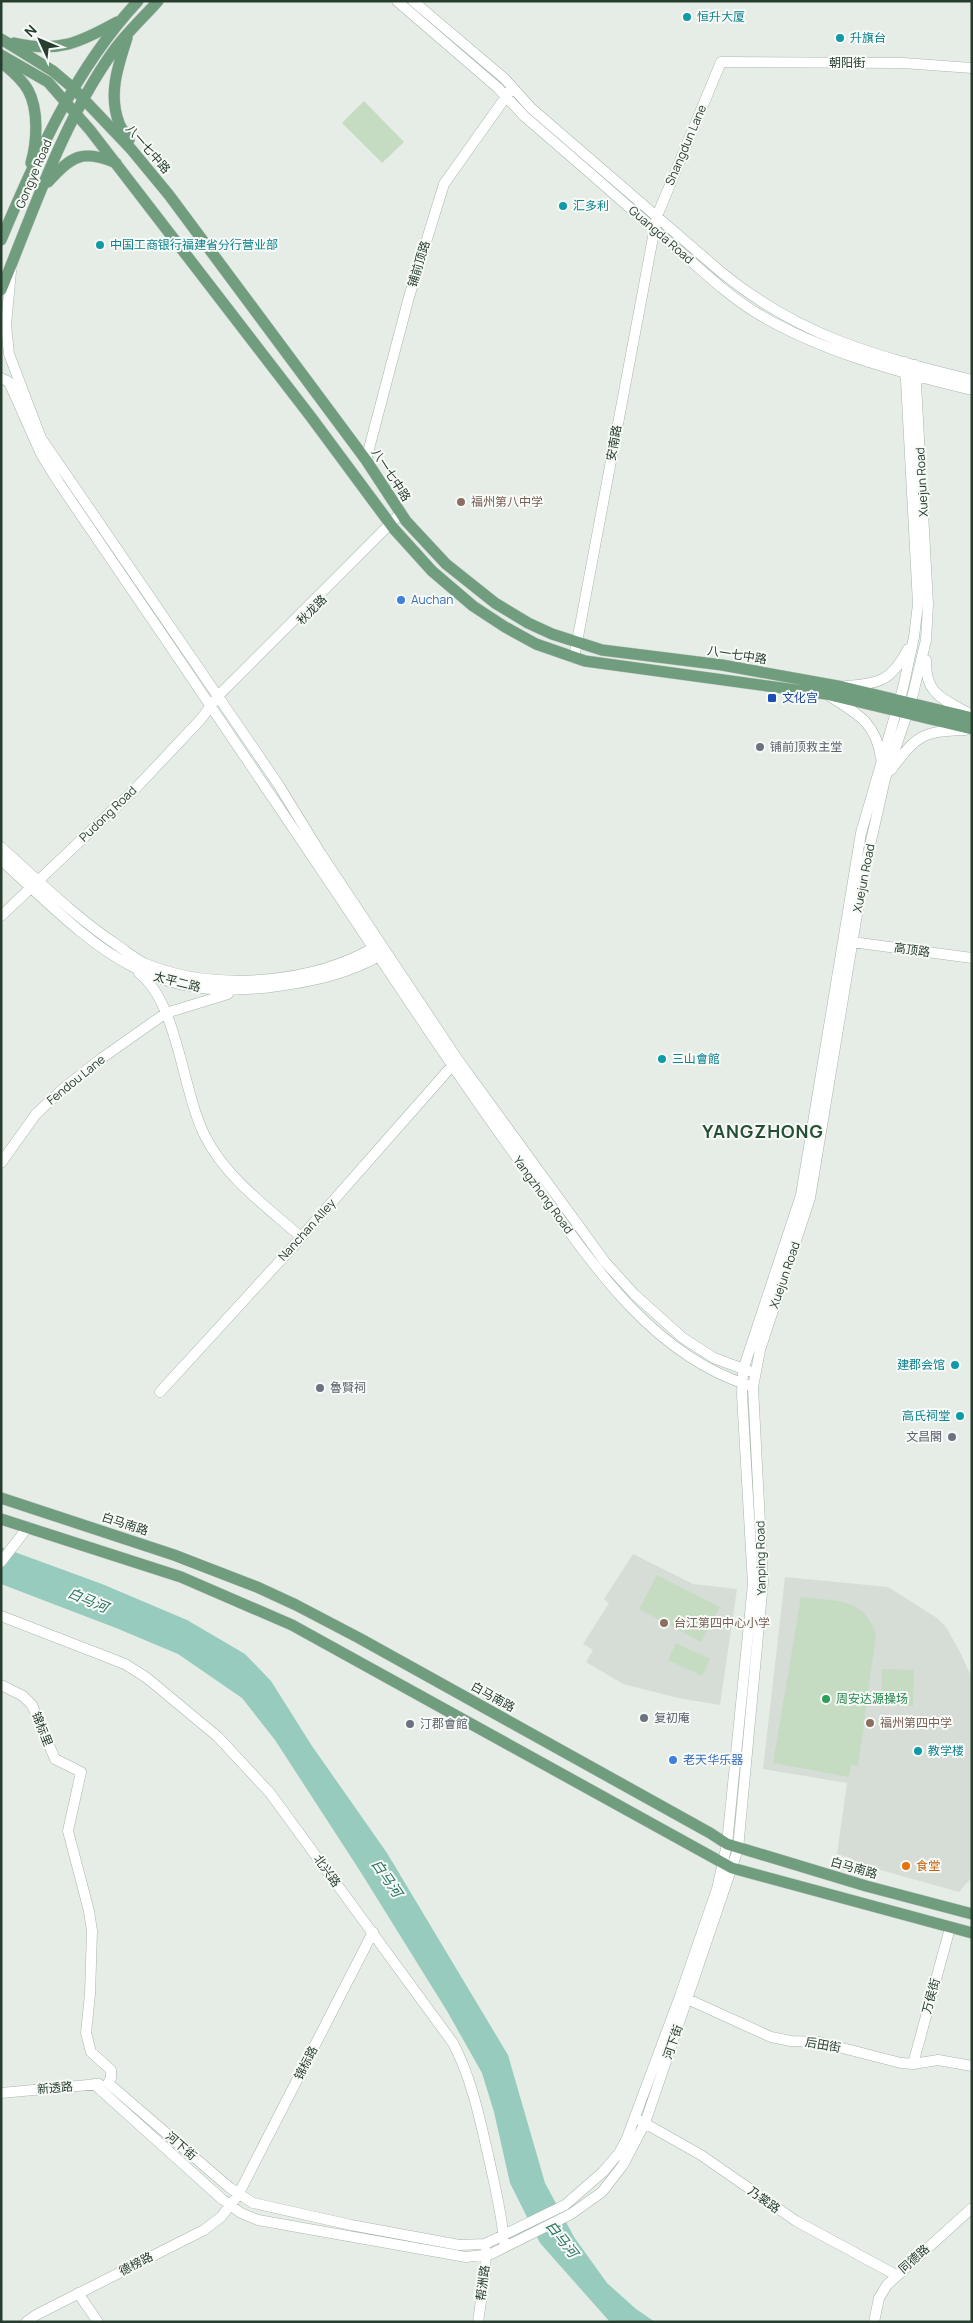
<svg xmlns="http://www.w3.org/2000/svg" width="973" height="2323" viewBox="0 0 973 2323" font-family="Manrope,'Noto Sans SC',sans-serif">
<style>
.built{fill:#d5ddd6}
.green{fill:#c6dcc2}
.water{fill:#96cbbd}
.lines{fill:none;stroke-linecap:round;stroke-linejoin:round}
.secondary-casing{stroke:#a6b8ab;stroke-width:11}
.primary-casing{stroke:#c3c9c4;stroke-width:12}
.secondary{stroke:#fff;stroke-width:10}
.primary{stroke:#719d7f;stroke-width:11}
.culture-dot{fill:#0f9aa8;stroke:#f7faf7;stroke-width:2}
.education-dot{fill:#8d6e63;stroke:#f7faf7;stroke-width:2}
.shop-dot{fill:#3f7fe0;stroke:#f7faf7;stroke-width:2}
.transit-dot{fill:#1a4fb4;stroke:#f7faf7;stroke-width:2}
.worship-dot{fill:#6b7280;stroke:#f7faf7;stroke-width:2}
.leisure-dot{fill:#2e9e5b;stroke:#f7faf7;stroke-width:2}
.food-dot{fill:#e8710a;stroke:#f7faf7;stroke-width:2}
.labels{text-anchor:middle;stroke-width:4;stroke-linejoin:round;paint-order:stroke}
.culture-label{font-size:12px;fill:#0d838f;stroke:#f7faf7;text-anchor:start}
.street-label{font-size:12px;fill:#273e2e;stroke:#f7faf7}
.education-label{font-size:12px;fill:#785e54;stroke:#f7faf7;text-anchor:start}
.shop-label{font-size:12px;fill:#366cbe;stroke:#f7faf7;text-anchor:start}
.transit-label{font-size:12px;fill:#164399;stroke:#f7faf7;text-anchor:start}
.worship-label{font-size:12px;fill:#5b616d;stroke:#f7faf7;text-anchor:start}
.leisure-label{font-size:12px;fill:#27864d;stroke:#f7faf7;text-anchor:start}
.food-label{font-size:12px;fill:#c56008;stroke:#f7faf7;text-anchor:start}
.water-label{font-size:14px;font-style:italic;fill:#287360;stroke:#f7faf7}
.district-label{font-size:18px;font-weight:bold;letter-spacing:1px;fill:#254e33;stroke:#f7faf7}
</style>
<rect width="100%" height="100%" fill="#e6ede7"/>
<path class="built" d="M633 1554 693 1584 737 1589 720 1705 678 1698 623 1684 586 1662 593 1650 583 1644 609 1603 604 1599Z
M785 1577 888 1587 937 1618 946 1627 959 1650 972 1678V1877L959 1892 859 1864 851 1858 837 1854 847 1783 763 1769Z"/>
<path class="green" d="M364 101 404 142 382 163 342 123Z
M657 1575 720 1607 701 1642 639 1609Z
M801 1597C834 1601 864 1597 876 1634L858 1766 851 1765 849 1777 773 1763Z
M676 1643 710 1659 702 1676 668 1660Z
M882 1669 914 1670 913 1706 881 1705Z"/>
<path class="water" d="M1 1547 102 1584 187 1620 245 1654 271 1681 312 1746 387 1853 508 2055 545 2183 574 2237 607 2283 636 2309 655 2322H610L540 2243 510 2183 494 2112 482 2073 447 2011 360 1871 275 1740 242 1698 178 1654 116 1628 1 1584Z"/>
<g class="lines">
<g class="secondary-casing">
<path id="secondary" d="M397 1 498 88 524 116C573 158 621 200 670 243 698 266 724 293 755 312 821 352 898 372 972 390
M413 1 505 79 531 108 721 272C799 336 875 356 972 380
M11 271 6 325 9 354 41 438 278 784 321 854 458 1060 605 1262 634 1294 683 1338 714 1358 749 1371
M1 378 9 382 41 454 59 483C148 613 236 743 324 874 388 969 450 1066 518 1159 579 1244 642 1351 748 1385
M366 460 409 297 444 184 510 91
M574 658 657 216 721 62 903 63 972 68
M926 660C925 696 944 699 972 715
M846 686C880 684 892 680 908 649
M831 697C858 714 876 723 881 758
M891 770C916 736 922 731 965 730
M1 847C39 881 75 917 117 945 126 951 136 960 146 964 214 992 315 984 378 945
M1 860C92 943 144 1006 278 986 316 981 350 973 383 954
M1 916 136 788 201 719 218 696 400 514
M852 942 972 958
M139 973C178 1003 182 1091 205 1136 226 1178 267 1207 301 1237
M1 1163 36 1114 64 1088 102 1058 166 1013 228 994
M160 1392 289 1251 451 1067
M1 1562 28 1527
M1 1616 125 1664 147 1678 218 1737 270 1793 453 2043C472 2079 480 2120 489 2159 495 2187 502 2214 504 2242
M1 1685 23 1696 32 1705 55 1759 81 1772 68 1831 89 1911 92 1931 90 1994 86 2033 91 2052 111 2070V2078L108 2083
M683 1997 771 2037 791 2041 819 2042 901 2063 913 2064 938 2060 972 2066
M913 2064 950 1928
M108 2083 230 2188 253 2203 351 2225 459 2245 485 2244 565 2205 603 2172 619 2153 627 2138 680 1996 717 1889 727 1844 753 1584 742 1395 743 1370 801 1195 861 833 903 688 914 637 918 604 905 362
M94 2084 223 2200 241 2213 258 2220 466 2257 491 2254 571 2214 602 2192 623 2165 645 2123 738 1849 763 1582 753 1387 760 1350 810 1198 864 872 885 779 911 702 926 640 928 604 915 365
M1 2093 99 2084
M639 2120 701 2155 796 2221 896 2275
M78 2293 98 2322
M26 2322 36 2315 204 2230 221 2217 238 2195 373 1932
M478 2322 485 2273 486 2251
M874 2322 879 2298 887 2285 972 2208"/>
</g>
<g class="primary-casing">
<path id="primary" d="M127 38C118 66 108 94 119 123 121 129 126 134 129 140
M1 39 53 71 73 88 131 149 169 195 366 460 406 521 446 564 495 603 528 623 552 634 602 650 722 665 843 687 972 718
M14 43C58 53 79 43 117 22
M1 55 48 82 90 130 311 417 394 529 432 571 473 606 505 627 536 644 585 661 826 694 972 729
M1 62C11 70 22 79 28 90 39 110 37 142 31 163
M48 182C71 157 82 148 116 163
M1 240C37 155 74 70 138 1
M1 290C34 210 62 124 112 53 125 34 143 18 158 1
M1 1498 174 1555 257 1587 296 1605 359 1638 710 1833 727 1844 866 1886 972 1914
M1 1519 181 1577 292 1625 732 1868 972 1933"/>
</g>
<use href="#secondary" class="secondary"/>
<use href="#primary" class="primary"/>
</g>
<g class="culture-dot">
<circle cx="687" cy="17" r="5"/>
<circle cx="840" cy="38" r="5"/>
<circle cx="563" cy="206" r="5"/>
<circle cx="100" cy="245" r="5"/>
<circle cx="662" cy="1059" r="5"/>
<circle cx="955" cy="1365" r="5"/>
<circle cx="960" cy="1416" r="5"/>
<circle cx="918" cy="1751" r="5"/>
</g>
<g class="education-dot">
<circle cx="461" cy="502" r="5"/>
<circle cx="664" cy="1623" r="5"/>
<circle cx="870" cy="1723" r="5"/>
</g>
<g class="shop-dot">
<circle cx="401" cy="600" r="5"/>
<circle cx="673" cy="1760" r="5"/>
</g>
<rect class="transit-dot" x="767" y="693" width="10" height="10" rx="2.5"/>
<g class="worship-dot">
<circle cx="760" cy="747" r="5"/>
<circle cx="320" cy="1388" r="5"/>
<circle cx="952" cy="1437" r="5"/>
<circle cx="644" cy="1718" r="5"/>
<circle cx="410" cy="1724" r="5"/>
</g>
<circle class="leisure-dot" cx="826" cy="1699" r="5"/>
<circle class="food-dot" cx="906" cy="1866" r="5"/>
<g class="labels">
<g class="culture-label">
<text x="697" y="21">恒升大厦</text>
<text x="850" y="42">升旗台</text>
<text x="573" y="210">汇多利</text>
<text x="110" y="249">中国工商银行福建省分行营业部</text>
<text x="672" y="1063">三山會館</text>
<text x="945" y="1369" text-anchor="end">建郡会馆</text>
<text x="950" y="1420" text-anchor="end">高氏祠堂</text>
<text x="928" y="1755">教学楼</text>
</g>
<g class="street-label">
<text x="847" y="67">朝阳街</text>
<text transform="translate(686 145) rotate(-67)" y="4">Shangdun Lane</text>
<text transform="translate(148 149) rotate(49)" y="4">八一七中路</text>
<text transform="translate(34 174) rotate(-67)" y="4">Gongye Road</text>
<text transform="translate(661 235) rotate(41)" y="4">Guangda Road</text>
<text transform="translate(419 264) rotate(-73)" y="4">铺前顶路</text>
<text transform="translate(614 443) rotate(-80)" y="4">安南路</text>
<text transform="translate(391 475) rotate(57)" y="4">八一七中路</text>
<text transform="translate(922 482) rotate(-93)" y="4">Xuejun Road</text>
<text transform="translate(312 610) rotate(-45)" y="4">秋龙路</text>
<text transform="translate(737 655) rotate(9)" y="4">八一七中路</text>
<text transform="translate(108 814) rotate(-44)" y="4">Pudong Road</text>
<text transform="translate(864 878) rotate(-79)" y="4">Xuejun Road</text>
<text transform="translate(912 950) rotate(8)" y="4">高顶路</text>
<text transform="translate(177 982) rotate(14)" y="4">太平二路</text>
<text transform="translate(76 1080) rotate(-39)" y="4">Fendou Lane</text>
<text transform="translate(543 1195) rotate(54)" y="4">Yangzhong Road</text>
<text transform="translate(307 1230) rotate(-48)" y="4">Nanchan Alley</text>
<text transform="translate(785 1275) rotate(-71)" y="4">Xuejun Road</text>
<text transform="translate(125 1524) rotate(18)" y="4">白马南路</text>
<text transform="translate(761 1558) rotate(-91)" y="4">Yanping Road</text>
<text transform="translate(493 1697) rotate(29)" y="4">白马南路</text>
<text transform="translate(42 1729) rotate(69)" y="4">锦标里</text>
<text transform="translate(854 1868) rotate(16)" y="4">白马南路</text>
<text transform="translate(327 1871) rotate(54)" y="4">北兴路</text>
<text transform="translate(931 1996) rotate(-75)" y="4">万侯街</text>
<text transform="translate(673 2042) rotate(-71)" y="4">河下街</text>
<text transform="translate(823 2045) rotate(10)" y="4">后田街</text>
<text transform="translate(306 2063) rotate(-63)" y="4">锦标路</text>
<text transform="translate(55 2088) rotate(-5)" y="4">新透路</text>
<text transform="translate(181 2146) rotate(41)" y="4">河下街</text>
<text transform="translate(764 2200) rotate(35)" y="4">乃裳路</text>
<text transform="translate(914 2259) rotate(-42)" y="4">同德路</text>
<text transform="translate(136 2264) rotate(-27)" y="4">德榜路</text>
<text transform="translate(483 2283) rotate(-83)" y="4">帮洲路</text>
</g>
<g class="education-label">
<text x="471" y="506">福州第八中学</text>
<text x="674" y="1627">台江第四中心小学</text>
<text x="880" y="1727">福州第四中学</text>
</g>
<g class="shop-label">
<text x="411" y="604">Auchan</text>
<text x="683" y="1764">老天华乐器</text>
</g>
<g class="transit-label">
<text x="782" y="702">文化宫</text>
</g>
<g class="worship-label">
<text x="770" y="751">铺前顶救主堂</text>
<text x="330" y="1392">魯賢祠</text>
<text x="942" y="1441" text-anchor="end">文昌閣</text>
<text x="654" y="1722">复初庵</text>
<text x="420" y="1728">汀郡會館</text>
</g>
<g class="leisure-label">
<text x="836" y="1703">周安达源操场</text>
</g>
<g class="food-label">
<text x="916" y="1870">食堂</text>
</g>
<g class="water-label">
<text transform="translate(88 1600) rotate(23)" y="5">白马河</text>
<text transform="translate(387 1878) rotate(56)" y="5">白马河</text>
<text transform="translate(562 2239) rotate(52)" y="5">白马河</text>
</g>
<g class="district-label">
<text x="763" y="1138">YANGZHONG</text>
</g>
</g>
<rect width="973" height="2323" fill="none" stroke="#273e2e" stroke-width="5"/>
<g transform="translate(40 40) rotate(314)" stroke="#f7faf7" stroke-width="4" paint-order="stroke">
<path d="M0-4L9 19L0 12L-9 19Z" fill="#273e2e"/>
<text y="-8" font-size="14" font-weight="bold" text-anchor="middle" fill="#273e2e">N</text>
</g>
</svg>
